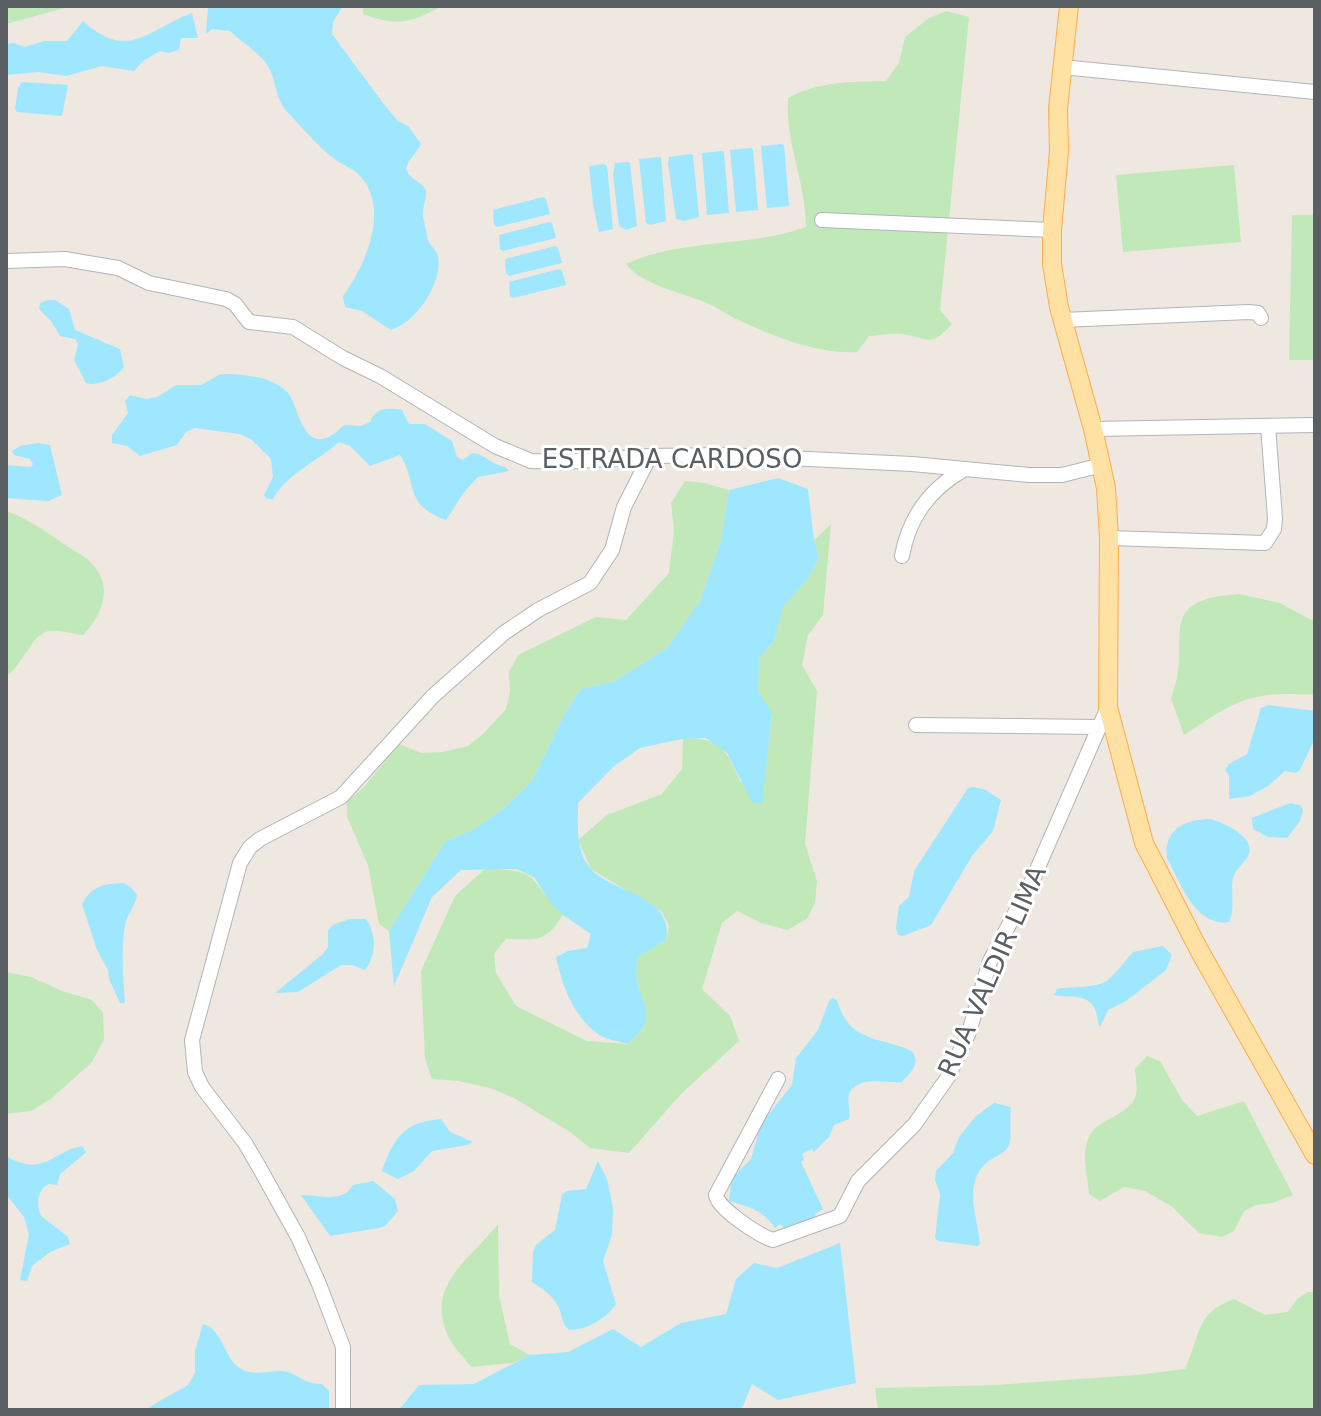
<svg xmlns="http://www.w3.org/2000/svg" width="1321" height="1416" viewBox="0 0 1321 1416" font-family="'DejaVu Sans',sans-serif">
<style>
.green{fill:#c1e8b9}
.water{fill:#9fe6ff}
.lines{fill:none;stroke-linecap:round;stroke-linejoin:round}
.minor-casing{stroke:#b1b5b9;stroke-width:16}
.major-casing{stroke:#ffac48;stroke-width:20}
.minor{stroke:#fff;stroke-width:14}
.major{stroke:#ffe1a4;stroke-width:18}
.labels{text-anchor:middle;stroke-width:6;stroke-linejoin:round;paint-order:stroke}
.street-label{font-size:26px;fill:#595f63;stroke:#fff}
</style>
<rect width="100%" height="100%" fill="#eee8e0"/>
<path class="green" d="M6 6H72L6 24Z
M363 6H442C410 23 398 27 363 14Z
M946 11 969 17 940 310 952 324C932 345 933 341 908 335 896 332 881 335 869 336L857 352C818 355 770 335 734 318 723 312 713 305 702 301 677 291 642 285 626 264 682 238 748 248 806 227 806 183 785 142 788 98 820 81 850 82 886 81L899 63 905 37 929 18Z
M1234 165 1241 242 1123 252 1116 175Z
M1292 215H1315V360H1289Z
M685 481 704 483 729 490 721 541 700 601 666 649 613 682 581 689 566 711 532 781 502 810 474 829 445 842 389 931 379 924 368 865 347 817V802L364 787 399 744 421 753 443 752 468 746 484 733 506 709 510 692 509 672 518 655 596 617 626 620 669 573 674 531 671 503Z
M6 511C26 518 44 530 61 542 69 548 79 552 87 559 115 582 104 614 83 635 73 634 61 630 50 631 32 632 23 666 6 676Z
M831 524 823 615 808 635 802 665 817 691 805 844 817 881 815 903 807 919 787 930 761 923 737 911 722 923 702 989 730 1016 739 1041 681 1094 629 1153 590 1148 570 1132 514 1098 490 1088 459 1081 432 1079 425 1059 421 971 455 896 485 869C542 869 528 880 563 915 544 944 538 939 506 939L494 954 496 973 516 1006 587 1041 628 1044C655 1019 647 1014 638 984 635 976 637 966 637 957L666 940 669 926 662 912 591 869 578 840 607 815 662 794 682 769 683 739C722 737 726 750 741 783L769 742 772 714 758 691 759 658 774 641 783 607 791 595 808 578 819 558 814 540Z
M1239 594 1280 603 1315 622V695C1249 691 1238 699 1184 735L1171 698C1195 641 1149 600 1239 594Z
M6 972 31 977 62 991 92 1000 103 1013 104 1039 92 1062 52 1098 31 1111 6 1114Z
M1147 1056 1160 1061 1182 1100 1197 1116 1244 1101 1293 1195 1272 1203 1256 1205 1244 1211 1234 1231 1222 1237 1199 1233 1171 1206 1145 1191 1124 1187 1100 1201 1089 1194C1088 1175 1081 1158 1088 1139 1096 1117 1131 1117 1136 1094 1138 1087 1135 1076 1135 1069Z
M498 1224 499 1296 510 1344 530 1355 513 1363 471 1367C464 1357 453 1347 448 1336 425 1284 470 1260 498 1224Z
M1308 1292H1315V1410H878L875 1388 996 1385 1137 1375 1185 1369C1200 1336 1196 1312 1234 1299L1265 1315 1288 1312 1297 1299Z"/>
<path class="water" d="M208 6H343L333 22 332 34 386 107 398 121 408 126 421 144C416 154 409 158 406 169 410 180 424 183 426 191 427 199 422 207 423 216 424 220 427 236 428 240 430 246 436 249 438 256 443 283 416 323 391 330L362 311 345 307 343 296C365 266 390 210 361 177 354 169 345 166 336 160 318 147 304 129 288 113 274 97 278 85 269 68 261 53 242 43 230 31L212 29 206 34Z
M192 13 198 38H181L179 50 168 53 160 51 143 61 134 71 102 66 66 76 38 72 6 75V44L14 43 25 47 44 41H67L83 21C128 62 147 30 192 13Z
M22 82 68 85 62 116 17 112 15 109 18 88Z
M782 144 784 145 789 206 767 208 761 146Z
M751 148 753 149 758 210 736 212 730 150Z
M722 151 724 152 729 213 707 215 702 153Z
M690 154 693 155 699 217 684 221 676 219 668 164 669 157Z
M661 157 666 221 650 225 646 223 639 159Z
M627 162 630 163 637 226 626 230 619 226 613 175 615 163Z
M604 164 607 166 613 229 599 232 593 204 589 166Z
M543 197 546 199 550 214 497 227 494 225 493 210Z
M549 222 552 223 556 238 503 251 500 249 499 235Z
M555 246 558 248 562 263 509 276 506 273 505 259Z
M559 269 562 270 566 285 513 298 510 296 509 282Z
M48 300H55L69 309 75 330 120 349 124 367C117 377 99 387 86 383L74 360 78 344 75 339 60 336 51 321 39 309 40 303Z
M221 374C242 374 272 376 287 392 299 404 302 457 335 433 338 431 341 427 345 425L361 426 370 422C376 407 386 408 402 410L409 424H425L452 441 457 457 463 460 472 453C485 454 492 465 505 467L509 471 478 477 464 492 446 520C403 505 418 482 400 455L370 466 350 446 339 442C318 461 286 474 273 499H267L264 495 273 477 271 459 251 439 239 434 195 428 186 432 177 445 140 456 127 446 112 443V435L128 413 125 401 130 395 146 399 157 397 176 385H201Z
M38 443 50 445 62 495 48 501 6 498V465L31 467 33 464 30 459 14 455 12 451 20 446Z
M778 478 808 489 814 540 819 558 808 578 783 607 774 641 759 658 758 691 772 713 762 804 752 802 727 753 706 738 682 739 640 748 614 766 578 803C578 825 575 851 591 869 612 893 675 895 666 940L637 957C637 966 635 976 638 984 647 1014 655 1019 628 1044 619 1041 606 1040 598 1034 573 1016 562 985 556 957L568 951 587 948 591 934 563 915 550 902 534 877 516 869 461 870 432 897 394 986 389 931 445 842 474 829 502 810 532 781 566 711 581 689 613 682 666 649 700 601 721 541 729 490Z
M1269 705 1315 711V738L1300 770 1295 773 1285 771 1268 786 1250 796 1229 799V776L1225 770 1229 764 1247 754 1261 708Z
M974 787 986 790 1001 800 993 831 972 856 931 925 903 936 898 935 896 928 899 906 909 897 914 871 968 788Z
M1290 803 1300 805 1303 810 1300 821 1287 838 1268 837 1253 829 1252 818Z
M1211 819C1225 824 1257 837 1248 856 1244 864 1236 868 1233 878 1230 892 1236 909 1229 922 1195 927 1180 882 1167 858 1163 829 1186 819 1211 819Z
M123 883 131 887 137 895C135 907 127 914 125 925 121 949 123 978 125 1003H120L109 979 108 970 97 950 82 904C92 886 103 884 123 883Z
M349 919H366C377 934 376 956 365 970L352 965H341L298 992 275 993 323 954 328 947V930L333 925Z
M1163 946 1172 955 1166 970 1126 1001 1108 1010 1100 1027C1097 1021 1097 1012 1094 1007 1086 993 1066 998 1054 995L1057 989C1072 986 1096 989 1108 980 1116 973 1126 960 1133 952Z
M833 998 837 1000C849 1043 878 1036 912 1051 921 1064 911 1072 902 1082 886 1084 861 1075 850 1092 846 1099 851 1111 849 1119L834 1125 829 1137 814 1152 812 1149 802 1154 804 1160 801 1162 823 1209 815 1214 817 1219 787 1230 780 1224 775 1228C763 1210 749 1207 729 1201L732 1178 751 1159 761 1124 792 1085 796 1058 818 1030 829 1001Z
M994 1103 1011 1107C1009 1118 1012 1138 1009 1145 1005 1155 992 1157 985 1164 963 1186 978 1218 980 1244L978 1246 938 1241 935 1238 940 1194 935 1180 936 1171 953 1153 959 1137 976 1116Z
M441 1119 450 1132 473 1142 467 1145 432 1151 414 1171 398 1179 382 1171C394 1137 404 1122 441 1119Z
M82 1146 86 1152 83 1155 60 1174 57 1185 48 1184C37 1191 36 1205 41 1216L67 1236 70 1244 50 1252 32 1266 27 1281 20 1280 29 1234 24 1217 6 1194V1156C44 1178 51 1152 82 1146Z
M598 1161 607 1179 613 1208 612 1235 603 1261 616 1304C606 1319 587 1330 569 1330 560 1322 563 1315 558 1306 552 1294 542 1289 532 1282L533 1252 536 1245 555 1230 562 1195 567 1191 586 1189Z
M373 1181 395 1199 398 1211 385 1226 379 1228 330 1236 301 1195C320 1195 342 1204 353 1185Z
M840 1243 856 1383 778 1400 752 1384 743 1406 738 1410H399L419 1385 474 1384 530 1355 568 1352 613 1329 641 1347 681 1323 726 1314 736 1279 754 1263 777 1268Z
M203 1324C222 1329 224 1356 238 1367 251 1377 266 1371 281 1371 298 1372 301 1384 322 1384L329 1391V1410H144L188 1385 195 1373V1351Z"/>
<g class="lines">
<g class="minor-casing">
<path id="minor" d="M1062 67 1315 92
M822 220 1052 230
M6 261 65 259 118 268 149 283 226 299 235 304 249 322 293 327 343 358 380 376 495 446 531 461 564 462 650 456 727 455 912 464 1029 475H1062L1102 465
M1062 320 1249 312 1258 313 1261 318
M1093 429 1315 425
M1109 538 1265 543 1274 529 1275 518 1268 426
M902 556C909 517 929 490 963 470
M916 725 1098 727
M778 1079 716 1195C718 1209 760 1236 773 1240L840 1216 858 1181 914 1125 948 1077 969 1032 990 961 1032 881 1108 707
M343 1410V1347L319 1284 298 1237 259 1167 245 1143 202 1087 195 1072 192 1040 240 863 250 847 260 839 341 797 433 696 504 633 538 610 590 583 612 550 624 507 650 456"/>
</g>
<g class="major-casing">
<path id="major" d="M1069 6 1058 109 1059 151 1052 230V264L1059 307 1093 429 1106 488 1109 538 1108 707 1144 843 1199 950 1315 1155"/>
</g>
<use href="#minor" class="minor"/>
<use href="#major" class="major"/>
</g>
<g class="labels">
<g class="street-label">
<text x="672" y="468">ESTRADA CARDOSO</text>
<text transform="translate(992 971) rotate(-66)" y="9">RUA VALDIR LIMA</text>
</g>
</g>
<rect width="1321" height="1416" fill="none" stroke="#595f63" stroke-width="16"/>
</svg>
